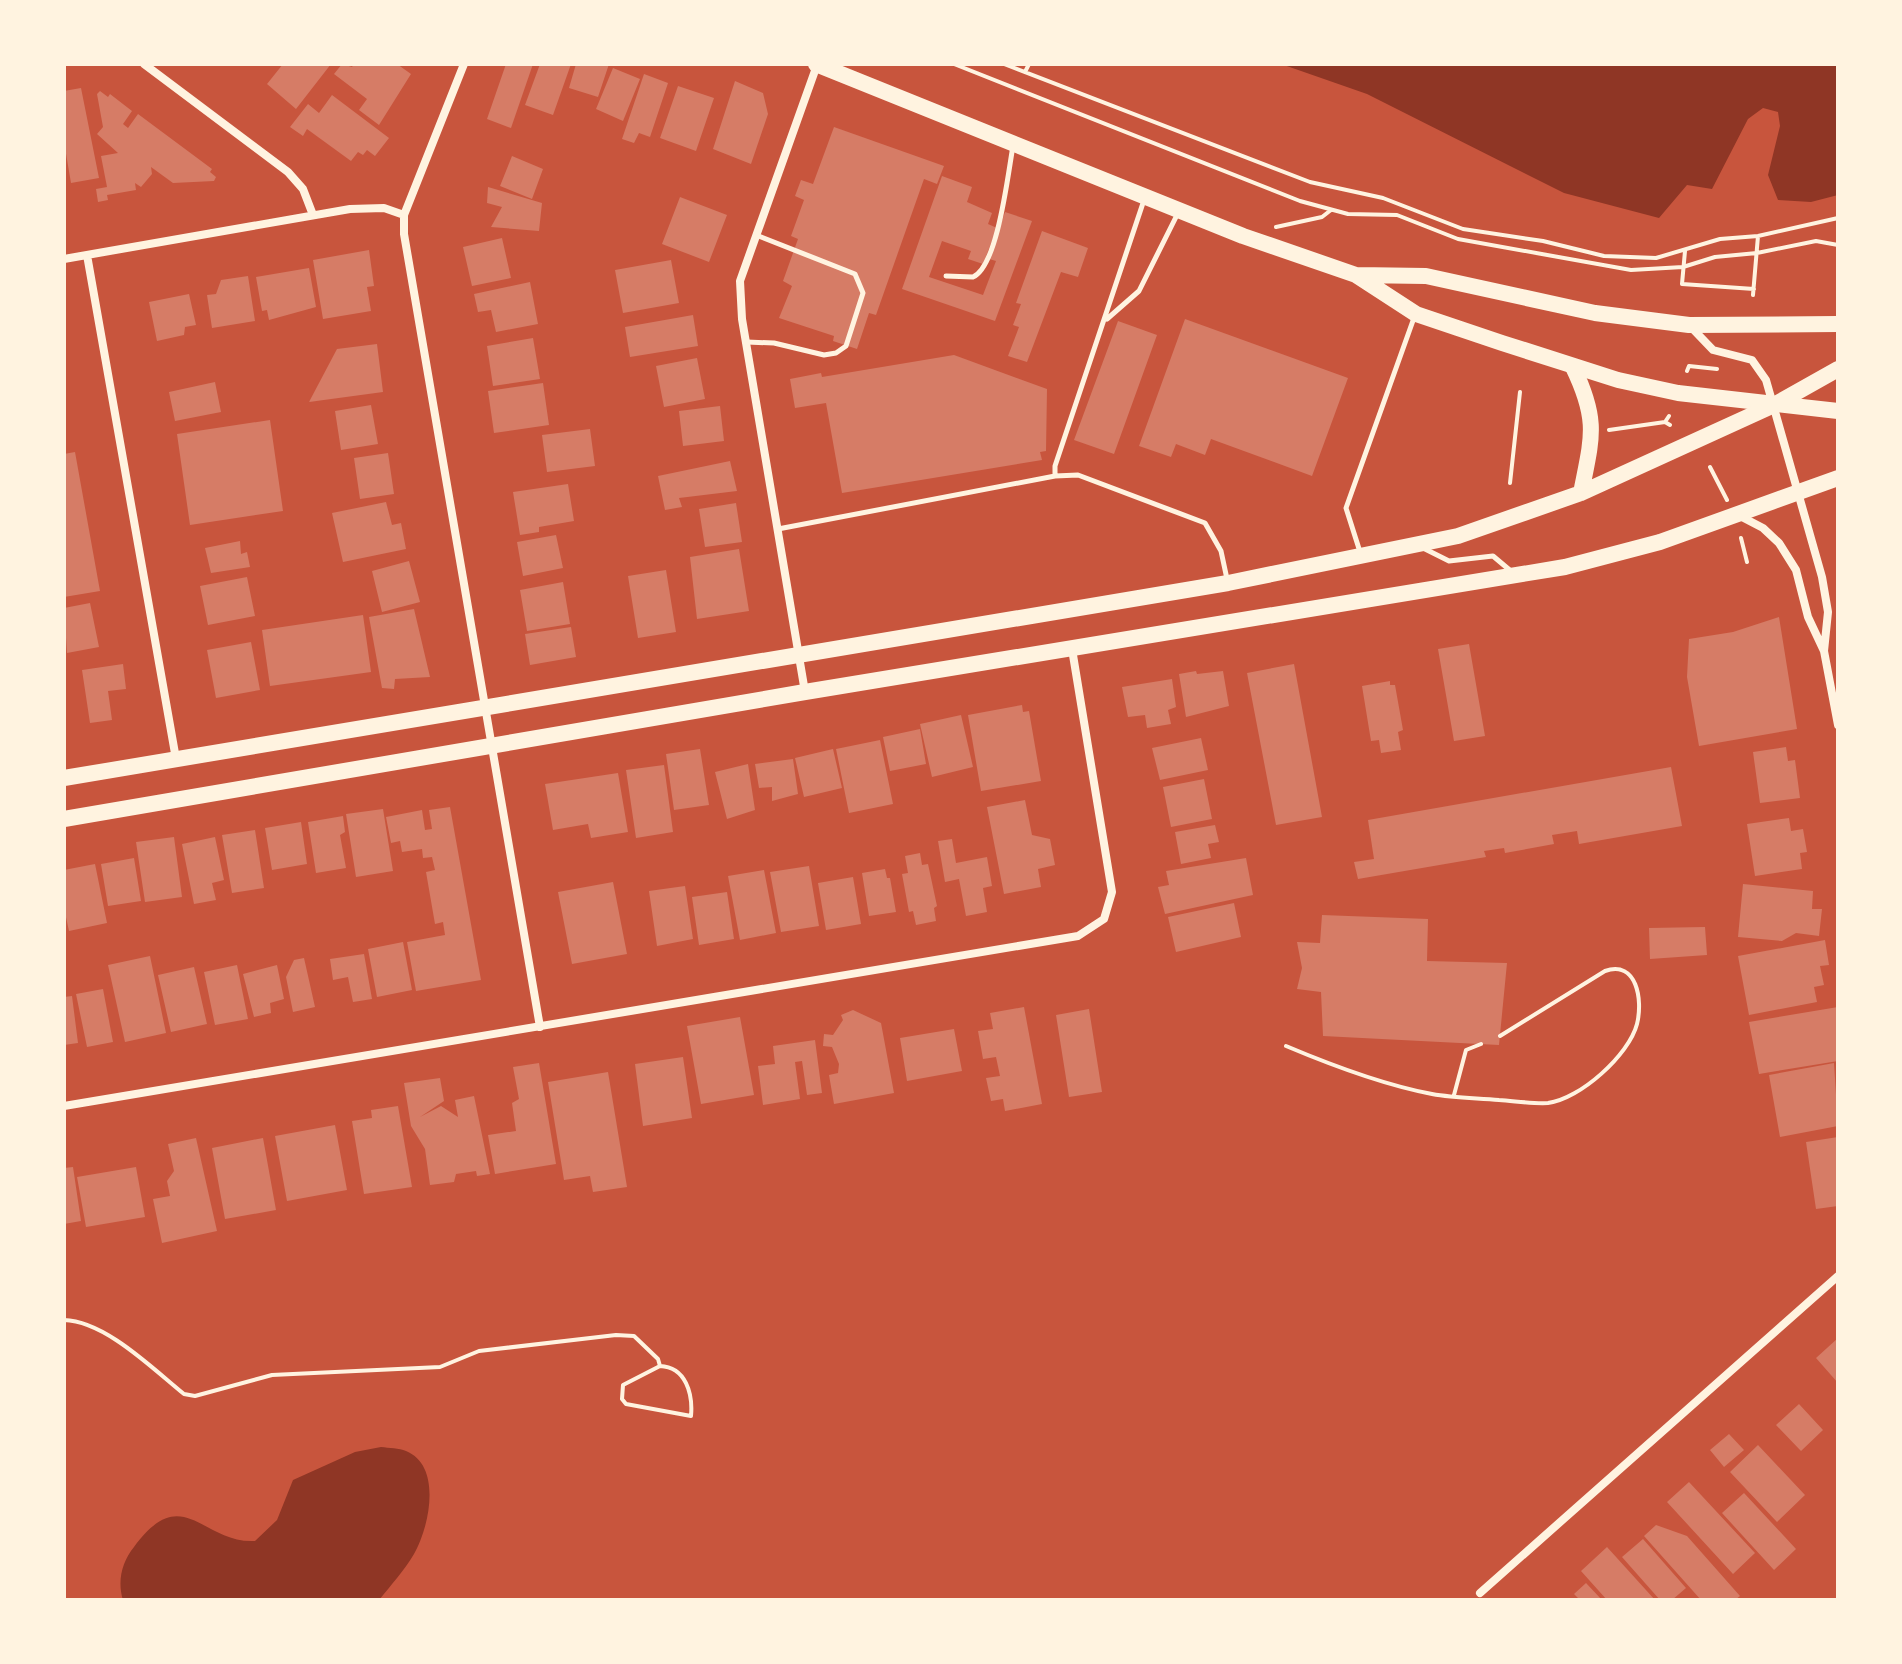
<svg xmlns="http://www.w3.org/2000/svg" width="1902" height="1664" viewBox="0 0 1902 1664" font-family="'Public Sans',sans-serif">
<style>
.water{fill:#8f3625}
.building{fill:#d67c66}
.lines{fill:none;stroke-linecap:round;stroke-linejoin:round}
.path{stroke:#fff3e0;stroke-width:4}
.service{stroke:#fff3e0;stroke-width:5}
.minor{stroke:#fff3e0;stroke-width:8}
.primary{stroke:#fff3e0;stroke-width:16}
.trunk{stroke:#fff3e0;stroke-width:16}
</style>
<rect width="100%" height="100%" fill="#c8553d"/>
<path class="water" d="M1281 64H1838V195L1811 202 1778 200 1768 175 1780 126 1778 112 1763 108 1748 119 1712 189 1687 185 1659 218 1564 193 1367 94Z
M381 1447C389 1448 399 1448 406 1451 443 1466 429 1528 414 1554 404 1571 391 1585 379 1600H123C117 1581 122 1562 134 1547 183 1480 202 1544 255 1541L277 1520 293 1480 355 1452Z"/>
<path class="building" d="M283 64H331L296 109 267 84Z
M342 64 352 67 354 64H397L411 74 379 125 359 110 367 99 334 74Z
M506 64H533L511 128 487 119Z
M540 64H571L553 115 525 105Z
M576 64H609L598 97 569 88Z
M613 68 640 79 623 121 596 109Z
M644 74 668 83 650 137 639 133 634 143 622 139Z
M735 81 763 93 768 114 751 164 713 149Z
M678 86 714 98 696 151 660 138Z
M81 88 99 178 71 183 64 142V91Z
M100 91 108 97 110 94 132 111 123 124 128 128 138 114 212 169 210 172 216 177 214 181 173 183 151 167 152 174 141 187 135 183 136 190 107 195 108 200 98 202 96 189 107 187 101 156 118 153 97 134 103 127 97 94Z
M332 95 389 138 375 156 367 150 363 155 358 152 351 161 307 129 303 136 290 127 308 104 319 113Z
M834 127 944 166 937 184 924 179 876 315 869 313 857 349 833 341 834 336 779 318 792 286 783 281 798 239 791 236 804 200 795 196 801 180 813 184Z
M512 156 543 169 532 199 500 186Z
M942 176 972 187 967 202 992 213 988 224 997 228 983 264 968 259 971 251 942 241 929 277 983 295 996 261 989 259 1005 212 1032 221 995 321 902 289Z
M488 187 542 203 539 231 491 227 502 207 487 203Z
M680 197 727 215 709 262 662 244Z
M1042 231 1088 248 1078 277 1061 272 1027 362 1008 356 1019 327 1013 325 1021 304 1016 303Z
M502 238 511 278 472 286 463 247Z
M369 250 374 286 367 287 371 311 323 319 313 260Z
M671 260 679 303 623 313 615 270Z
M309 268 316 307 269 320 267 310 262 311 256 277Z
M248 276 255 321 212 328 207 295 216 294 221 280Z
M530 282 538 324 496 332 491 310 478 312 474 294Z
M189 294 196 325 185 327 184 335 157 341 149 302Z
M693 315 698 346 630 357 625 327Z
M1185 319 1348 378 1312 476 1211 439 1205 455 1176 444 1171 457 1139 446Z
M1118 321 1157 335 1114 454 1074 440Z
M533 338 540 379 493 386 487 346Z
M377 344 383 392 309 402 337 349Z
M954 355 1047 389 1046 451 1040 452 1042 460 842 493 826 403 795 408 790 379 821 373 822 377Z
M697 358 705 399 664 407 656 366Z
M215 382 221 412 175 421 169 392Z
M543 383 549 425 494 433 488 391Z
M371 405 378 444 341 450 335 411Z
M720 406 724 441 683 446 679 411Z
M270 420 283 511 190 525 177 434Z
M590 429 595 466 547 472 542 435Z
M75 452 100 591 64 597V454Z
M388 453 394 494 360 499 354 458Z
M730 461 737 491 679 498 682 507 665 510 658 476Z
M568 484 574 521 539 527V532L520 535 513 492Z
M386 502 392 525 401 523 406 549 343 562 332 513Z
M736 503 742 542 705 547 699 509Z
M556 535 563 568 523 576 517 542Z
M240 541 241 554 247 552 250 567 211 573 205 548Z
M739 549 749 611 697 619 690 557Z
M409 561 420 602 382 612 372 571Z
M666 570 676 632 638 638 628 576Z
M247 577 255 616 208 625 200 586Z
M563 582 570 624 527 631 520 590Z
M90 603 99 647 67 653 64 608Z
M414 609 430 677 395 679 394 689 382 688 369 617Z
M363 615 371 672 270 686 262 630Z
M1779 617 1797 729 1699 746 1687 677 1689 639 1733 632Z
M571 627 576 657 530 665 525 634Z
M251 642 260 690 216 698 207 650Z
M1469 644 1485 736 1454 741 1438 649Z
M123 664 126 689 108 691 112 720 90 723 82 670Z
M1294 664 1322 817 1276 825 1247 673Z
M1196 671 1197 674 1223 671 1229 706 1186 717 1179 674Z
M1172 679 1176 707 1168 710 1171 724 1147 728 1145 715 1128 717 1122 687Z
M1390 681V685H1395L1403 730 1398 732 1401 750 1381 753 1379 740 1371 741 1362 686Z
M1022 705 1023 712 1029 711 1041 781 981 791 968 715Z
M961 715 973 767 932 777 920 724Z
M920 729 926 764 890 771 883 737Z
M1201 738 1208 770 1160 780 1152 748Z
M880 740 893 804 849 813 836 749Z
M1786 747 1788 761 1795 760 1800 798 1760 803 1753 752Z
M700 749 709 805 674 810 666 754Z
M833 749 842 788 804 797 795 758Z
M793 759 798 794 772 801V787L759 788 755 764Z
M748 764 755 810 727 819 715 772Z
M664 765 673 832 636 838 626 770Z
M1671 767 1682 826 1579 844 1577 831 1552 835 1554 844 1505 853 1504 848 1484 851 1486 857 1358 879 1354 862 1374 859 1368 820Z
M618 773 628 832 591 838 588 824 553 830 545 784Z
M1204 779 1212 819 1171 827 1163 787Z
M1025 800 1032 835 1050 839 1055 865 1038 869 1041 887 1004 894 987 807Z
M450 807 481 980 416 991 407 942 445 935 443 922 435 924 426 872 435 870 432 857 423 858 422 849 402 852 400 841 391 843 386 817 422 810 425 830 432 829 429 810Z
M383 809 393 871 356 877 346 814Z
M343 816 345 832 340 835 346 868 316 873 308 822Z
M1789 818 1791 831 1803 829 1807 852 1800 853 1802 869 1755 876 1747 824Z
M301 822 307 864 272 870 265 828Z
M1215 825 1219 842 1208 844 1211 858 1181 864 1175 832Z
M255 830 264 888 232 893 222 835Z
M174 837 182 897 145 902 136 842Z
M215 837 224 880 212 883 216 900 194 904 182 844Z
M952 839 956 863 987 857 992 886 983 888 987 912 966 916 959 879 945 882 938 841Z
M920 853 922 865 928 864 937 906 934 908 936 921 916 925 913 911 909 912 902 874 908 873 905 856Z
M134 858 141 901 108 906 101 864Z
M1246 858 1253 895 1165 914 1158 887 1169 885 1166 871Z
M95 864 107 923 69 931 64 908V870Z
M809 866 819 926 781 932 770 872Z
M885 869 887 878H890L896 912 869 916 862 873Z
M764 870 776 933 740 940 728 876Z
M853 877 861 924 826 930 818 883Z
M613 882 627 954 572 964 558 892Z
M1743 884 1813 891 1812 909H1822L1819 936 1796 933 1782 941 1738 937Z
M685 886 693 939 657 946 649 891Z
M727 892 734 939 699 945 692 897Z
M1234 903 1241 937 1176 952 1168 917Z
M1322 915 1428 919 1427 961 1507 963 1499 1045 1323 1036 1321 992 1297 989 1302 968 1297 942 1320 943Z
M1705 927 1707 955 1650 959 1649 928Z
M1825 940 1829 965 1820 966 1824 985 1814 987 1817 1002 1749 1015 1738 956Z
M403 942 412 990 377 997 368 949Z
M364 954 372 999 353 1002 348 977 333 980 330 959Z
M150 956 166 1033 125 1042 108 965Z
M304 958 315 1007 293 1012 286 977 294 960Z
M237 965 248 1019 215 1025 204 972Z
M277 965 284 999 270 1003 271 1013 254 1017 243 974Z
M194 967 207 1024 171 1032 158 975Z
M103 989 113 1042 87 1047 76 994Z
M72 996 78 1043 64 1045V997Z
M1024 1007 1042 1104 1005 1111 1003 1099 991 1101 986 1078 1000 1076 996 1057 983 1059 978 1031 993 1029 990 1013Z
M1838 1007V1061L1759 1074 1749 1022Z
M1089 1009 1102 1092 1069 1097 1056 1015Z
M853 1010 881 1023 894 1093 834 1104 829 1075 838 1073 839 1064 832 1047 823 1046 824 1034 833 1035 843 1020 841 1015Z
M740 1017 754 1095 701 1104 687 1026Z
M954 1029 962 1071 907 1081 900 1038Z
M815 1040 822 1093 807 1095 802 1061 795 1062 800 1099 763 1105 758 1066 775 1064 773 1046Z
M683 1057 692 1118 643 1126 635 1064Z
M539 1063 556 1164 495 1174 488 1135 516 1131 512 1103 519 1099 513 1067Z
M1834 1063 1838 1126 1780 1137 1769 1075Z
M608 1072 627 1187 593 1192 590 1176 564 1180 548 1082Z
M440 1078 444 1101 420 1117 441 1106 458 1117 455 1100 474 1096 490 1174 477 1176 476 1171 456 1174 454 1182 430 1185 425 1149 411 1126 404 1083Z
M398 1106 412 1187 364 1194 352 1121 372 1118 371 1110Z
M335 1125 347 1190 287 1201 275 1136Z
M1838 1137V1206L1816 1209 1806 1142Z
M196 1138 217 1231 162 1243 153 1199 170 1196 167 1181 174 1171 168 1144Z
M263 1138 276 1210 225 1219 212 1148Z
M73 1167 81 1221 64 1224V1168Z
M136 1167 145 1217 86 1227 77 1177Z
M1838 1338V1383L1816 1358Z
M1799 1404 1823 1430 1801 1451 1776 1425Z
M1729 1434 1744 1450 1724 1467 1710 1450Z
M1758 1445 1805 1495 1777 1522 1730 1472Z
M1689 1482 1755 1553 1733 1574 1667 1502Z
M1744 1493 1796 1549 1774 1570 1722 1513Z
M1656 1525 1687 1536 1740 1596 1735 1600H1701L1644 1536Z
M1643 1539 1686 1588 1672 1600H1660L1622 1557Z
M1607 1547 1655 1600H1607L1581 1571Z
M1586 1583 1602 1600H1580L1574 1594Z"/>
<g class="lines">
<path class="path" d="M954 64 1300 201 1348 214 1397 215 1458 239 1631 270 1683 267 1715 257 1757 253 1816 241 1838 245
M1004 64 1310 182 1383 198 1463 229 1543 241 1604 256 1656 258 1720 239 1758 236 1838 218
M1025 72 1029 64
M1276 227 1322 217 1331 210
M1685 251 1682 284 1754 289
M1753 295 1758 236
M1687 371 1689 366 1717 369
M1669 416 1665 422 1670 425
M1609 430 1665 422
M1710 467 1727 500
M1510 483 1520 392
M1741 538 1747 562
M1286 1046C1331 1065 1384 1085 1432 1094 1454 1098 1477 1098 1499 1100 1515 1101 1533 1104 1548 1103 1580 1099 1629 1055 1637 1024 1643 1000 1637 960 1605 971L1500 1036
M1454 1095 1466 1050 1481 1044
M64 1320C105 1321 153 1369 184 1394L195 1396 272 1375 440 1367 479 1351 616 1335 634 1336 658 1359 660 1366
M660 1366C686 1367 693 1394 691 1416L626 1404 622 1399 623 1385Z"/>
<path class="service" d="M946 276 973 277C998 266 1008 173 1013 146
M1107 319 1139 291 1178 213
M747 342 774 343 824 355 836 353 846 346 863 293 855 274 756 235
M1055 476V466L1144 200
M778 529 1055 476 1078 475 1205 523 1221 551 1227 579
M1423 548 1449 561 1493 556 1512 572
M1361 555 1346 508 1415 315"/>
<path class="minor" d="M144 64 288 172 303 189 313 215
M464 64 404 215V234L540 1027
M87 255 176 759
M64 259 350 209 384 208 404 215
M1690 326 1713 350 1752 360 1766 380 1822 577 1828 612 1824 651
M1740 516 1763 528 1779 543 1796 570 1808 617 1824 651 1838 725
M805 692 742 319 740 281 817 65
M64 1106 1078 936 1104 919 1112 892 1072 649
M1480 1593 1838 1276"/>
<path class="primary" d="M816 64 1243 236 1356 275 1416 314 1502 343 1618 380 1678 393 1838 411
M1357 275 1426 276 1595 313 1689 325 1838 324"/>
<path class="trunk" d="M1573 367C1599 421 1592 437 1581 493
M64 778 1228 583 1458 536 1581 493 1774 405 1838 369
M64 819 805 692 1565 567 1660 542 1838 478"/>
</g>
<rect width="1902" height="1664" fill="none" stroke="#fff3e0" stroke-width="132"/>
</svg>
